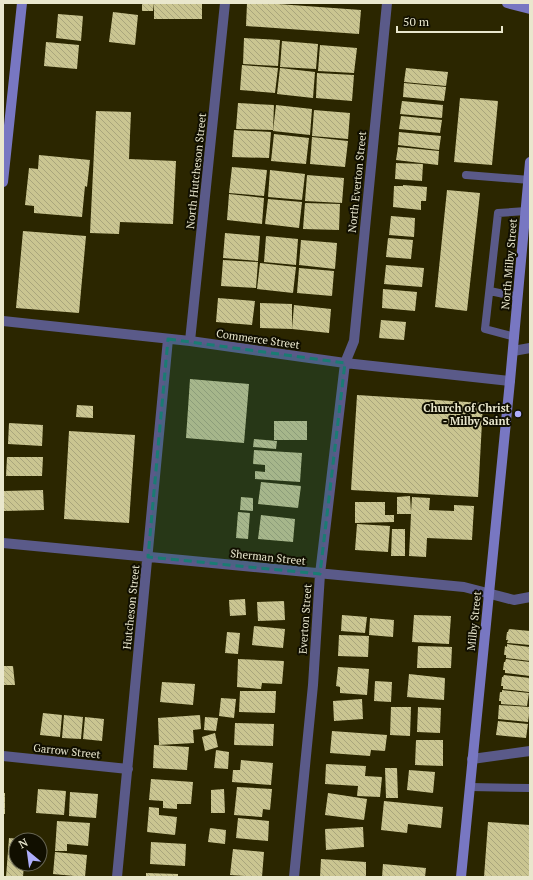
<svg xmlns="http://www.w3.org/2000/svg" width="533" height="880" viewBox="0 0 533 880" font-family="'PT Serif',serif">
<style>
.building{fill:url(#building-back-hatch)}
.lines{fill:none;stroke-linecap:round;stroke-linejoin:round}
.lane{stroke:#5a5a89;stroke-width:8}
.street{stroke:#5a5a89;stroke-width:10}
.secondary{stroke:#7877c2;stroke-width:10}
.marked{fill:#1a7c73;fill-opacity:0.2;stroke:#1a7c73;stroke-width:3;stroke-dasharray:8 5;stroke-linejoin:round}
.poi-dot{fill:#aeaefb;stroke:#110f00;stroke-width:1.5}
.labels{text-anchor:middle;stroke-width:4;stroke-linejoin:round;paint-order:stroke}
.street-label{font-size:11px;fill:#e9e7cd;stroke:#110f00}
.poi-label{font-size:11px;font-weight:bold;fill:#e9e7cd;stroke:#110f00;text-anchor:end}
</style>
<defs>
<pattern id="building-back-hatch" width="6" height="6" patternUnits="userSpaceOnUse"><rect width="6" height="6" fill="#cac591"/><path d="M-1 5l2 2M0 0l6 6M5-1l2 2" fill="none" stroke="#a9a57c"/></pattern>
</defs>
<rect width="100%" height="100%" fill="#2b2600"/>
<path class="building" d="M142 3H154L153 11H142Z
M154 3H202V19H154Z
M247 3H264L361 10 359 34 246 26Z
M113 12 138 15 135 45 109 42Z
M58 14 83 16 81 41 56 38Z
M244 38 280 40 278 66 243 64Z
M282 41 318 44 316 69 280 67Z
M46 42 79 45 77 69 44 66Z
M320 45 357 48 354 73 318 71Z
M242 65 278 68 275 93 240 90Z
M280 68 315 72 313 98 277 94Z
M406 68 448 72 446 86 404 82Z
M317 73 354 75 352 101 316 98Z
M404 83 446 87 444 101 403 97Z
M460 98 498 101 492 165 454 162Z
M402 101 443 105 442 118 400 114Z
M238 103 274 105 273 130 236 129Z
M276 105 312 109 310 135 273 131Z
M314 110 350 113 348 139 312 136Z
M96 111 131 112 129 159 176 161 173 224 120 222 119 234 90 233Z
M401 116 442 120 440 133 399 129Z
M234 130 271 132 269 158 232 157Z
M399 132 441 136 439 150 398 145Z
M274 134 309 138 306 164 271 161Z
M312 137 348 141 345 167 310 164Z
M398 147 439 151 438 165 396 160Z
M39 155 90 160 87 187 85 186 82 217 34 213V206L25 205 29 168 38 169Z
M396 163 423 164 422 181 395 179Z
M232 167 267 170 264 196 229 193Z
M270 170 305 174 302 200 268 197Z
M307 175 344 178 342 203 305 201Z
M403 185 427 187 426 201H421V210L393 207 394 186H403Z
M447 190 480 193 467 311 435 307Z
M229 194 264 198 262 224 227 220Z
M268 199 302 202 299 228 265 224Z
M305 203 340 204 339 230 303 229Z
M391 216 415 218 414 237 389 235Z
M23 231 86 236 79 313 16 308Z
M225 233 260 236 258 261 223 258Z
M266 236 298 239 296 265 264 262Z
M388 238 413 240 411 259 386 257Z
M301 240 337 243 335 269 299 265Z
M223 260 258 262 256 288 221 286Z
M260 263 296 267 293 293 257 289Z
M386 265 424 268 422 287 384 284Z
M299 268 334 271 332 296 297 293Z
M383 289 417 292 415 311 382 308Z
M218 298 255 301 252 325 216 322Z
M260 303 292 304V329L260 328Z
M294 305 331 309 329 333 292 329Z
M381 320 406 322 404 340 379 338Z
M190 379 249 384 244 443 186 438Z
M357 395 483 403 478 497 351 490Z
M77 405 93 406V418L76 417Z
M274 421H307V440H274Z
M9 423 43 425 42 446 8 444Z
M69 431 135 435 129 523 64 519Z
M254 439 277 441 276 449 253 447Z
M254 450 302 453 300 482 255 479V471L265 472V465L253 464Z
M7 457H43L42 476H6Z
M261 482 301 486 298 508 258 504Z
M43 490 44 510 4 511V491Z
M410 496 411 512 412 497 430 498 429 510 454 511V505L474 506 472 540 427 538 426 557 409 556 411 514H397V497Z
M241 497 253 498V511L240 510Z
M355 502H385V515H394V522L355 523Z
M238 512 250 513 248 539 236 538Z
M261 515 295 519 293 542 258 539Z
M357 524 390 526 388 552 355 550Z
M392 529H405V556H391Z
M245 599 246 615 230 616 229 600Z
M284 601 285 620 258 621 257 602Z
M342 615 367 617 365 633 341 631Z
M414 615 451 616 449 644 412 642Z
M370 618 394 620 393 637 369 635Z
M254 626 285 629 283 648 252 645Z
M509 629 530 631V645L507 643 508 640H506L507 632H508Z
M227 632 240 633 238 654 225 653Z
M339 635 369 636 368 657 338 656Z
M507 644 530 647V661L506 658V655H504L505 646 507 647Z
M418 646 452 647 451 668H417Z
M238 659 284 661 282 684 262 683 261 689 237 687Z
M506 659 530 662V676L505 673V670H503L504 662H505Z
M3 666H13L15 685H3Z
M338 667 369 669 367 695 340 693V687L336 686Z
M409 674 445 678 444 700 407 697Z
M504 675 530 678 529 692 503 689V686H501L502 677H503Z
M375 681 392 682 391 702 374 701Z
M162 682 195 684 193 705 160 702Z
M502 690 529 693 527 706 501 704V701H499L500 692H502Z
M240 691H276L275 713 239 712Z
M221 698 236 699 234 718 219 716Z
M362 699 363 719 334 721 333 701Z
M499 705 530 707 528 722 498 719Z
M391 707H411L410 736 390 735Z
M418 707 441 708 440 733 417 732Z
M43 713 62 715 60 737 40 735Z
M64 715 83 717 81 739 62 738Z
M200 715 201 729 193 730 194 743 159 745 158 718Z
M85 717 104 719 102 741 83 739Z
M205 717 218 718 216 731 204 730Z
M498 721 528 724 526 738 496 735Z
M235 723 274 724 273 746 234 745Z
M332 731 387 735 385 751 371 750 370 756 330 753Z
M215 733 218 747 205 751 202 737Z
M416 740H443V766L415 765Z
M154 745 189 747 187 770 153 768Z
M216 750 229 752 228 769 214 768Z
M241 760 273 763 271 785 232 782 233 770H240Z
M326 764 366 766 365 776 382 777 380 797 357 796 358 786 325 784Z
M385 768H397L398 798H386Z
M409 770 435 772 433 793 407 790Z
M151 779 193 782 191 804H177V809L163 808V801L149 800Z
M237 787 272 789 270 810 263 809 262 817 234 815Z
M38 789 66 791 64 815 36 813Z
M224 789 225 813H211V790Z
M70 792 98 794 96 818 69 816Z
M3 793H5V814H3Z
M328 793 367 799 364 820 325 815Z
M384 801 443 807 441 828 408 824 407 833 381 830Z
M149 807 159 808V815L177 817 175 835 147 832Z
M238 818 269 821 268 841 236 838Z
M57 821 90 823 88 846 67 844V851H55Z
M488 822 530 825V877H484Z
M363 827 364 847 326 850 325 829Z
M210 828 226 830 225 844 208 842Z
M9 838 19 839 16 840V864H24L23 877H6Z
M151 842 186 844 185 866 150 864Z
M233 849 264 852 262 877 230 875Z
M55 852 87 855 85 877 53 874Z
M321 859 366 862V877H320Z
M383 864 426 868 425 877H382Z
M146 873 178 874V877H146Z"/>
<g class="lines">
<path class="lane" d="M466 175 530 180
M490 291 518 297
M515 337 485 329 498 213 526 211
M470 787 530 788"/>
<path class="street" d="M3 321 190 341 345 363 510 381
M190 341 225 3
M513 351 530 348
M3 543 464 587 514 600 530 597
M3 756 128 769
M472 759 530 751
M117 877 168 339
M294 877 313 685 320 574 345 363 354 341 387 3"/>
<path class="secondary" d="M507 3 530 9
M3 182 22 3
M461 877 510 381 530 162"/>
</g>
<path class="marked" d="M168 339 345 363 320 574 148 557Z"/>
<circle class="poi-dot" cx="518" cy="414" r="4"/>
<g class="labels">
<g class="street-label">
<text transform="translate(196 171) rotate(-84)" y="4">North Hutcheson Street</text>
<text transform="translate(357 182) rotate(-84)" y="4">North Everton Street</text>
<text transform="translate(509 264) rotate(-85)" y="4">North Milby Street</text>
<text transform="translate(258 339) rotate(8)" y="4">Commerce Street</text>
<text transform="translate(268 557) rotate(6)" y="4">Sherman Street</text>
<text transform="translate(131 607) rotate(-84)" y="4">Hutcheson Street</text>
<text transform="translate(305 619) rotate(-86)" y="4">Everton Street</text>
<text transform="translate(474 621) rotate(-84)" y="4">Milby Street</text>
<text transform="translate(67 751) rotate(6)" y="4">Garrow Street</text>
</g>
<g class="poi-label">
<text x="510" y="412">Church of Christ<tspan x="510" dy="13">- Milby Saint</tspan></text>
</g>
</g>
<rect width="533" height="880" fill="none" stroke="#e9e7cd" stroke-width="8"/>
<g transform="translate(28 852) rotate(331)"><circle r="19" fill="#110f00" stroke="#676552"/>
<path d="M0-3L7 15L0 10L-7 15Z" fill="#aeaefb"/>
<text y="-6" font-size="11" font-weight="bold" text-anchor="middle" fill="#e9e7cd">N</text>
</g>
<path d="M397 26v6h105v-6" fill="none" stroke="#e9e7cd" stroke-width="2"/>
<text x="403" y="26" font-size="12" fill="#e9e7cd" stroke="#110f00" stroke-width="3" paint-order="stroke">50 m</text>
</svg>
